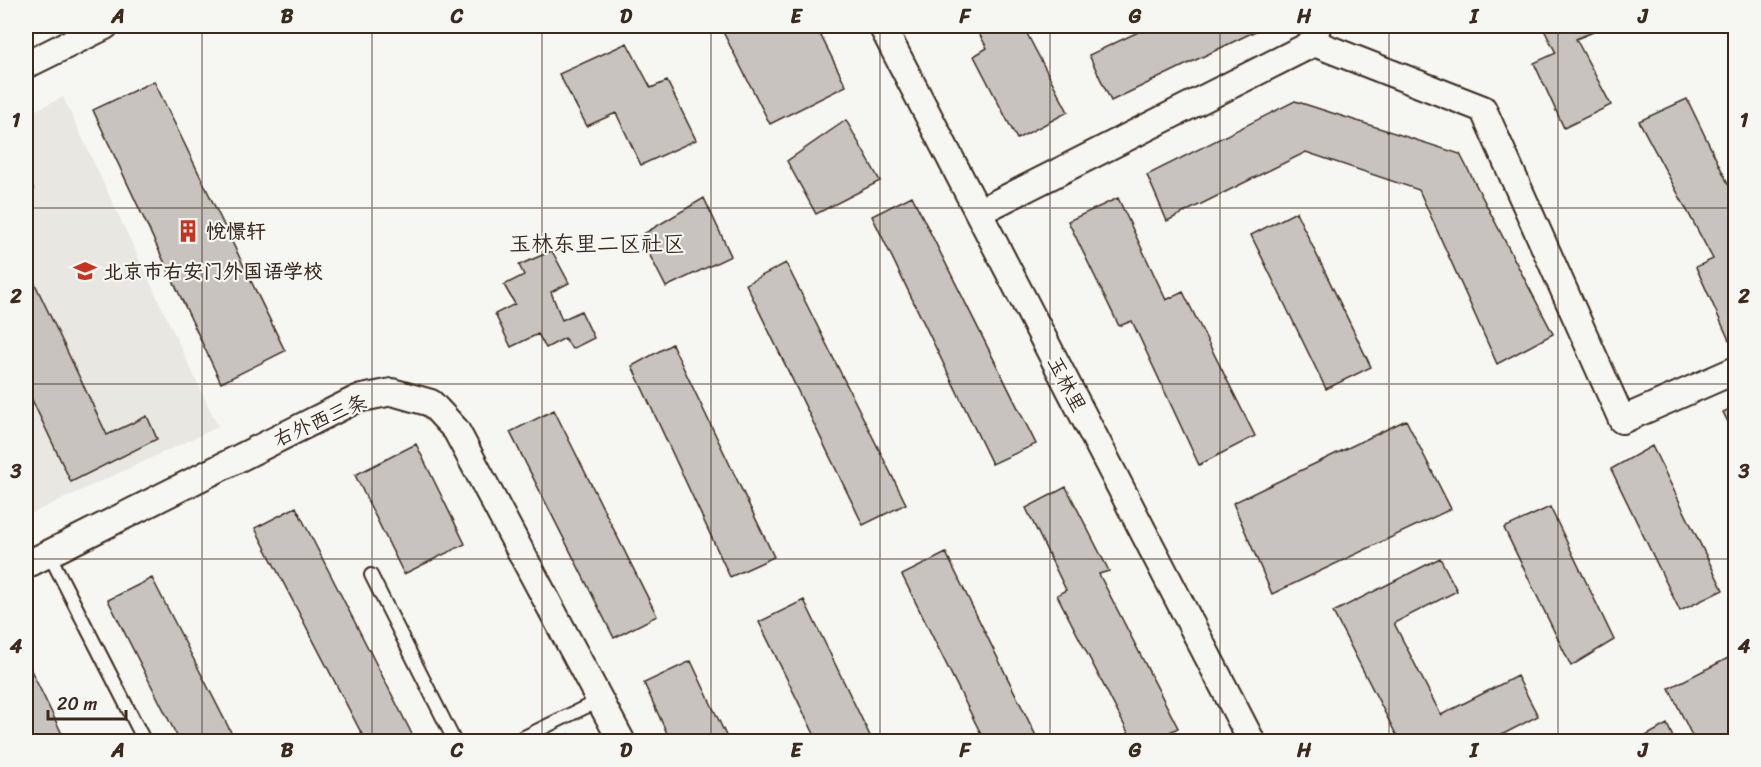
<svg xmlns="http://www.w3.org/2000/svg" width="1761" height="767" viewBox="0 0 1761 767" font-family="Sriracha,'LXGW WenKai TC',sans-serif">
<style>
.built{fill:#e8e7e2}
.building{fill:#c8c3be;stroke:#3b2a1e;stroke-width:1.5}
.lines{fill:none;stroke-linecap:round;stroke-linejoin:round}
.service-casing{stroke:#3b2a1e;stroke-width:16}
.minor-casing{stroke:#3b2a1e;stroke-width:30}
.service{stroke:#f6f6f2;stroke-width:12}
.minor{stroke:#f6f6f2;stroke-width:26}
.grid{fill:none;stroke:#3b2a1e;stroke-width:1.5;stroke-opacity:0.55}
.labels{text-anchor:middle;stroke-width:4.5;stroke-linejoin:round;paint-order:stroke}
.poi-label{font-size:20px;font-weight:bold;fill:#3b2a1e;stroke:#f6f6f2;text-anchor:start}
.street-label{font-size:20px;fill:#3b2a1e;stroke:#f6f6f2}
.quarter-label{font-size:22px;fill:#3b2a1e;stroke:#f6f6f2}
.neatline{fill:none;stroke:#3b2a1e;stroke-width:2}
.grid-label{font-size:20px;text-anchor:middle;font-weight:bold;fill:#3b2a1e}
</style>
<rect width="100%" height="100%" fill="#f6f6f2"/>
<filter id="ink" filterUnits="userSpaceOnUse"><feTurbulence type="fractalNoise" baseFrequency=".0167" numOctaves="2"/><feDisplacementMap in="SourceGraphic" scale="12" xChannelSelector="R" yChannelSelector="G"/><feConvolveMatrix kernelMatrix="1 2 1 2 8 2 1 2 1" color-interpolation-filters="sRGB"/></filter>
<g filter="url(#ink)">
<path class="built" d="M63 97 218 427 26 516V115Z"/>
<path class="building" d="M720 26H816L846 86 770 124Z
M975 26H1029L1024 28 1068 112 1017 139 974 56 987 48Z
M1151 26H1266L1111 101 1089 55Z
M1542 26H1590L1593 32 1576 39 1611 105 1564 128 1534 63 1556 53Z
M627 43 651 88 667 81 696 140 641 165 616 113 587 126 559 74Z
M154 81 285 351 221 383 93 110Z
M1687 99 1736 200V337L1729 340 1696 267 1713 259 1639 121Z
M1295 101 1460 154 1553 334 1497 364 1419 190 1306 152 1167 221 1147 175Z
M846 120 880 181 816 214 787 161Z
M26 173 34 190 26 194Z
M912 196 1036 444 992 464 872 216Z
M704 198 731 256 666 287 640 236Z
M1118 198 1166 300 1183 292 1255 436 1199 465 1132 321 1119 326 1068 221Z
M1296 212 1371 367 1326 389 1251 235Z
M552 251 569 283 551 292 562 320 581 311 594 338 572 349 565 338 546 348 538 334 511 347 495 314 515 304 504 285 524 275 519 265Z
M786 263 906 504 863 525 746 284Z
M26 265 107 435 147 416 157 439 71 482 26 387Z
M672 344 774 557 730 577 632 366Z
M1736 406V438L1723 412Z
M554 410 657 616 614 638 510 432Z
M1406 420 1451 509 1272 594 1233 503Z
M416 444 465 544 404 574 355 475Z
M1652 446 1723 590 1680 611 1611 469Z
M1066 487 1109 571 1099 574 1178 728 1150 742H1133L1057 595 1066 590 1026 508Z
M296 507 416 742H366L255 528Z
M1550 507 1614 640 1571 666 1504 528Z
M946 553 1039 742H985L902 575Z
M1440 558 1457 591 1394 623 1441 715 1517 676 1538 716 1488 742H1400L1333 612Z
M152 578 236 742H180L108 600Z
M804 600 873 742H818L759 622Z
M1736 654V732L1716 742H1695L1669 688Z
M26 660 66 742H26Z
M691 661 729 742H671L644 683Z
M1667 724 1675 742H1635Z
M569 734 573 742H555Z"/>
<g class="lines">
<g class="service-casing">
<path id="service" d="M49 554 145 742
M371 575 455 742
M514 742 600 700"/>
</g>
<g class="minor-casing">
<path id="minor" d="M882 26 1252 742
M1314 43 1483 109 1622 420 1736 370
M26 65 105 26
M979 212 1314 43 1317 26
M26 565 357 399 392 392 431 403 456 430 622 742"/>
</g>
<use href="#service" class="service"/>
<use href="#minor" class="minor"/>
</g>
</g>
<path class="grid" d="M202 26V742M372 26V742M542 26V742M711 26V742M880 26V742M1050 26V742M1220 26V742M1389 26V742M1558 26V742M26 208H1736M26 384H1736M26 559H1736"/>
<defs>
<g id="building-bare" transform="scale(1.8)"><path d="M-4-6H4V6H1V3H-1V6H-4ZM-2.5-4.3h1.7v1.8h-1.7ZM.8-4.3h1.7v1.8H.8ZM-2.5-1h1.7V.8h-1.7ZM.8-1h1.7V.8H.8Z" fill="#c8321e" stroke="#f6f6f2" stroke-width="2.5" paint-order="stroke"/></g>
<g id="school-bare" transform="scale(1.8)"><path d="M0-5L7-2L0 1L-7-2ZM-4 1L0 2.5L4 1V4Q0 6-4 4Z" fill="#c8321e" stroke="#f6f6f2" stroke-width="2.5" paint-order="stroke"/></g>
</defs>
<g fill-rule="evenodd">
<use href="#building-bare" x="188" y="231"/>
<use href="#school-bare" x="85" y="271"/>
</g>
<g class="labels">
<g class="poi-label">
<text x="206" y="238">悦憬轩</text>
<text x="103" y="278">北京市右安门外国语学校</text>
</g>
<g class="street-label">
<text transform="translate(1067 384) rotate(63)" y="7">玉林里</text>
<text transform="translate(320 420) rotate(-24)" y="7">右外西三条</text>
</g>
<g class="quarter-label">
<text x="597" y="251">玉林东里二区社区</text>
</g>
</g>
<rect width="1761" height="767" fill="none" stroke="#f6f6f2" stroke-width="66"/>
<path d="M48 710v9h78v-9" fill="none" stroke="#3b2a1e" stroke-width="3"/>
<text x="57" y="710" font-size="18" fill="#3b2a1e" stroke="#f6f6f2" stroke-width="4.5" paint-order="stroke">20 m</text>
<rect x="33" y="33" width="1695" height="701" class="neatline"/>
<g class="grid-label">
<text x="118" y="23">A</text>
<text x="287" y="23">B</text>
<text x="457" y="23">C</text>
<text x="626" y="23">D</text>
<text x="796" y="23">E</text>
<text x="965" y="23">F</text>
<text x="1135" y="23">G</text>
<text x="1304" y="23">H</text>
<text x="1474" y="23">I</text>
<text x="1643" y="23">J</text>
<text x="16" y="127">1</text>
<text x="1744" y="127">1</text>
<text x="16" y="303">2</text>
<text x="1744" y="303">2</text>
<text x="16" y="478">3</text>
<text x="1744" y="478">3</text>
<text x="16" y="653">4</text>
<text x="1744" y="653">4</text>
<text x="118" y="757">A</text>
<text x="287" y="757">B</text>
<text x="457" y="757">C</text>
<text x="626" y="757">D</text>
<text x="796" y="757">E</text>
<text x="965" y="757">F</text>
<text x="1135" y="757">G</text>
<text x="1304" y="757">H</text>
<text x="1474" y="757">I</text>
<text x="1643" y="757">J</text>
</g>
</svg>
